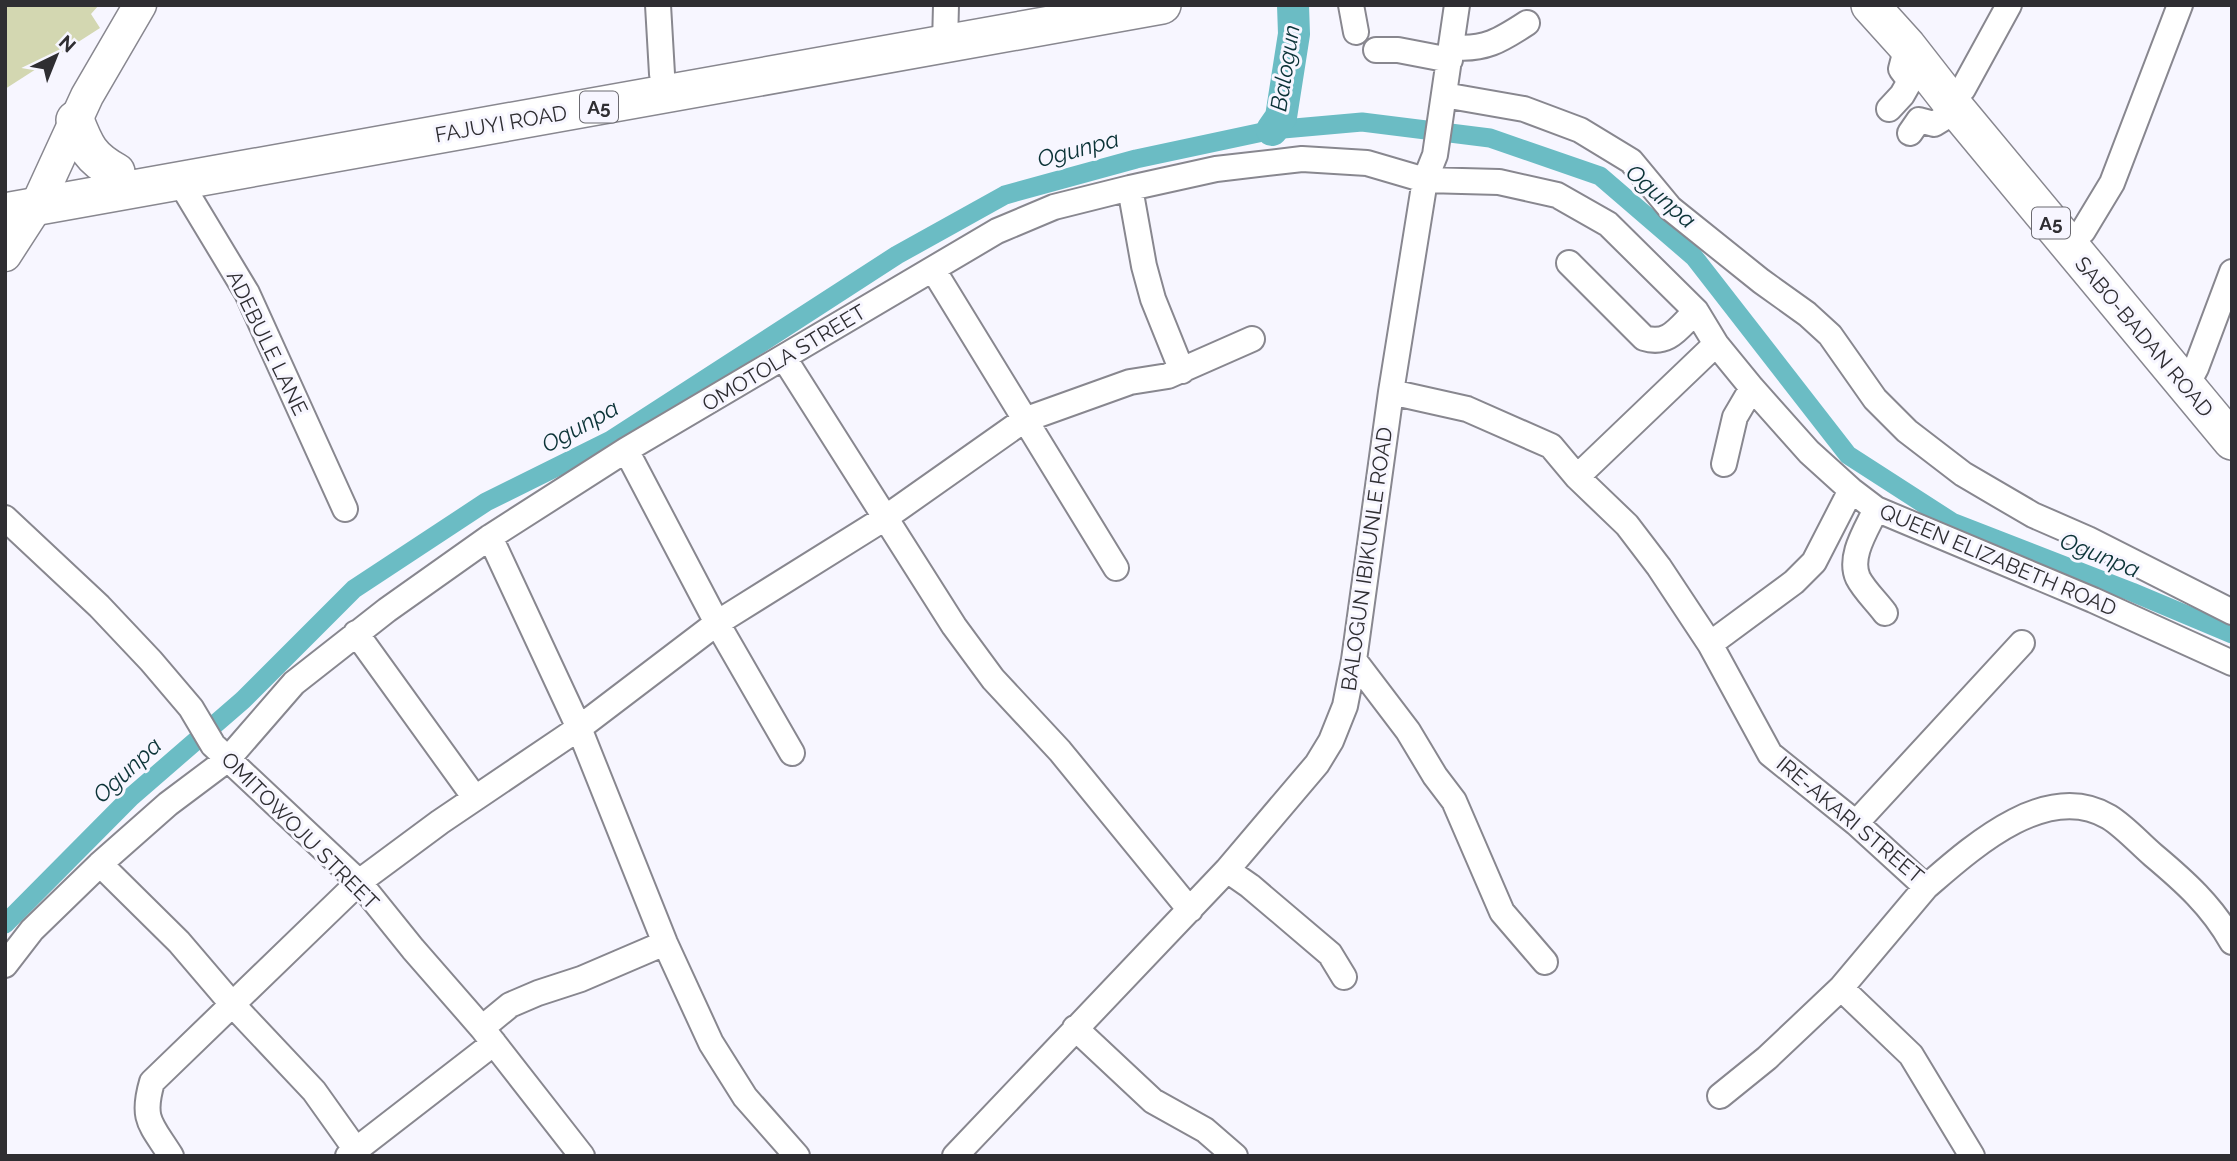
<svg xmlns="http://www.w3.org/2000/svg" width="2237" height="1161" viewBox="0 0 2237 1161" font-family="Raleway,sans-serif">
<style>
.green{fill:#d3d7b1}
.lines{fill:none;stroke-linecap:round;stroke-linejoin:round}
.canal{stroke:#6bbcc4;stroke-width:19}
.river{stroke:#6bbcc4;stroke-width:32}
.minor-casing{stroke:#88878f;stroke-width:28}
.major-casing{stroke:#88878f;stroke-width:35}
.highway-casing{stroke:#88878f;stroke-width:40}
.minor{stroke:#fff;stroke-width:24}
.major{stroke:#fff;stroke-width:32}
.highway{stroke:#fff;stroke-width:37}
.labels{text-anchor:middle;stroke-width:6;stroke-linejoin:round;paint-order:stroke}
.shield{fill:#f7f6ff;stroke:#6b6a70;stroke-width:2}
.shield-label{font-size:19px;font-weight:bold;fill:#2f2e32}
.street-label{font-size:21px;fill:#2f2e32;stroke:#f7f6ff}
.water-label{font-size:23px;font-style:italic;fill:#0b3337;stroke:#f7f6ff}
</style>
<rect width="100%" height="100%" fill="#f7f6ff"/>
<path class="green" d="M5 5H99L91 14 100 28 5 89Z"/>
<g class="lines">
<path class="canal" d="M5 924 131 797 243 700 354 589 486 502 611 440 897 255 1005 195 1136 159 1272 130 1362 122 1490 138 1600 176 1694 257 1848 455 1952 522 2132 592 2232 634"/>
<path class="river" d="M1272 130 1281 117 1294 34 1293 5"/>
<g class="minor-casing">
<path id="minor" d="M658 5 662 74
M1351 5 1356 32
M945 44 946 5
M1451 47C1484 51 1501 40 1527 23
M1376 50H1398L1450 60
M1963 89 2009 5
M1444 95 1524 109 1580 130 1631 161 1670 208 1761 281 1807 314 1830 335 1875 399 1907 431 1963 474 2033 515 2088 539 2232 612
M1889 109 1902 95 1910 81 1901 69 1907 46
M1910 133 1919 120 1934 124 1957 110
M180 182 247 293 345 509
M1130 188 1144 266 1153 299 1182 371
M2083 231 2112 183 2180 5
M1569 263 1644 338C1669 346 1679 327 1696 311
M934 271 1116 568
M784 358 954 626 993 679 1060 751 1190 910
M2186 387 2196 368 2232 272
M1391 392 1467 409 1551 446 1577 477 1627 525 1659 567 1710 644 1770 754 1856 823 1926 887C1970 849 2046 779 2109 817 2125 827 2139 843 2153 855 2184 881 2212 906 2232 942
M626 450 717 623 792 753
M1724 464 1735 417 1752 388
M1577 477 1716 344
M1876 509C1867 529 1848 556 1858 578 1864 590 1877 602 1885 613
M5 518 99 606 151 661 191 708 213 745 359 882 413 949 482 1028 582 1156
M490 537 579 728 665 943 711 1043 745 1097 797 1156
M356 633 475 798
M1710 644 1794 582 1814 562 1851 490
M1354 660 1408 731 1435 776 1454 801 1502 912 1545 962
M1856 823 2022 643
M100 864 179 942 232 1004 314 1091 356 1150
M1227 870 1250 886 1330 954 1344 977
M5 965 32 930 100 864 168 804 228 759 294 683 387 610 490 537 626 450 997 231 1054 207 1130 188 1216 169 1302 159 1367 163 1425 180 1499 182 1557 195 1608 224 1696 311 1716 344 1752 388 1809 452 1851 490 1876 509 2093 600 2232 663
M1841 988 1911 1055 1972 1156
M482 1028 510 1005 538 993 581 979 665 943
M1075 1028 1153 1101 1205 1130 1235 1156
M1720 1096 1767 1058 1841 988 1926 887
M171 1156C151 1124 141 1120 152 1082L359 882 440 822 579 728 717 623 885 518 1024 420 1130 382 1168 376 1252 339
M348 1156 494 1043
M955 1156 1227 870 1317 764 1331 741 1345 706 1354 660 1391 392 1425 180 1435 155 1457 5"/>
</g>
<g class="major-casing">
<path id="major" d="M5 255 36 207 87 96 140 5"/>
</g>
<g class="highway-casing">
<path id="highway" d="M1870 5 1907 46 1957 110 2232 441
M75 120C85 146 90 158 116 172
M5 212 1162 5"/>
</g>
<use href="#minor" class="minor"/>
<use href="#major" class="major"/>
<use href="#highway" class="highway"/>
</g>
<g class="labels">
<g class="shield">
<rect x="580" y="91.5" width="38" height="31" rx="5"/>
<rect x="2032" y="207.5" width="38" height="31" rx="5"/>
</g>
<g class="shield-label">
<text x="599" y="114">A5</text>
<text x="2051" y="230">A5</text>
</g>
<g class="street-label">
<text transform="translate(501 124) rotate(-10)" y="7">FAJUYI ROAD</text>
<text transform="translate(2144 337) rotate(50)" y="7">SABO-BADAN ROAD</text>
<text transform="translate(267 343) rotate(64)" y="7">ADEBULE LANE</text>
<text transform="translate(784 358) rotate(-31)" y="7">OMOTOLA STREET</text>
<text transform="translate(1367 559) rotate(-82)" y="7">BALOGUN IBIKUNLE ROAD</text>
<text transform="translate(1998 560) rotate(23)" y="7">QUEEN ELIZABETH ROAD</text>
<text transform="translate(1850 820) rotate(40)" y="7">IRE-AKARI STREET</text>
<text transform="translate(300 831) rotate(45)" y="7">OMITOWOJU STREET</text>
</g>
<g class="water-label">
<text transform="translate(1285 68) rotate(-81)" y="8">Balogun</text>
<text transform="translate(1078 149) rotate(-15)" y="8">Ogunpa</text>
<text transform="translate(1661 196) rotate(41)" y="8">Ogunpa</text>
<text transform="translate(580 426) rotate(-29)" y="8">Ogunpa</text>
<text transform="translate(2100 555) rotate(22)" y="8">Ogunpa</text>
<text transform="translate(127 770) rotate(-43)" y="8">Ogunpa</text>
</g>
</g>
<rect width="2237" height="1161" fill="none" stroke="#2f2e32" stroke-width="14"/>
<g transform="translate(56 56) rotate(43)" stroke="#f7f6ff" stroke-width="5" paint-order="stroke">
<path d="M0-5L12 26L0 18L-12 26Z" fill="#2f2e32"/>
<text y="-10" font-size="19" font-weight="bold" text-anchor="middle" fill="#2f2e32">N</text>
</g>
</svg>
